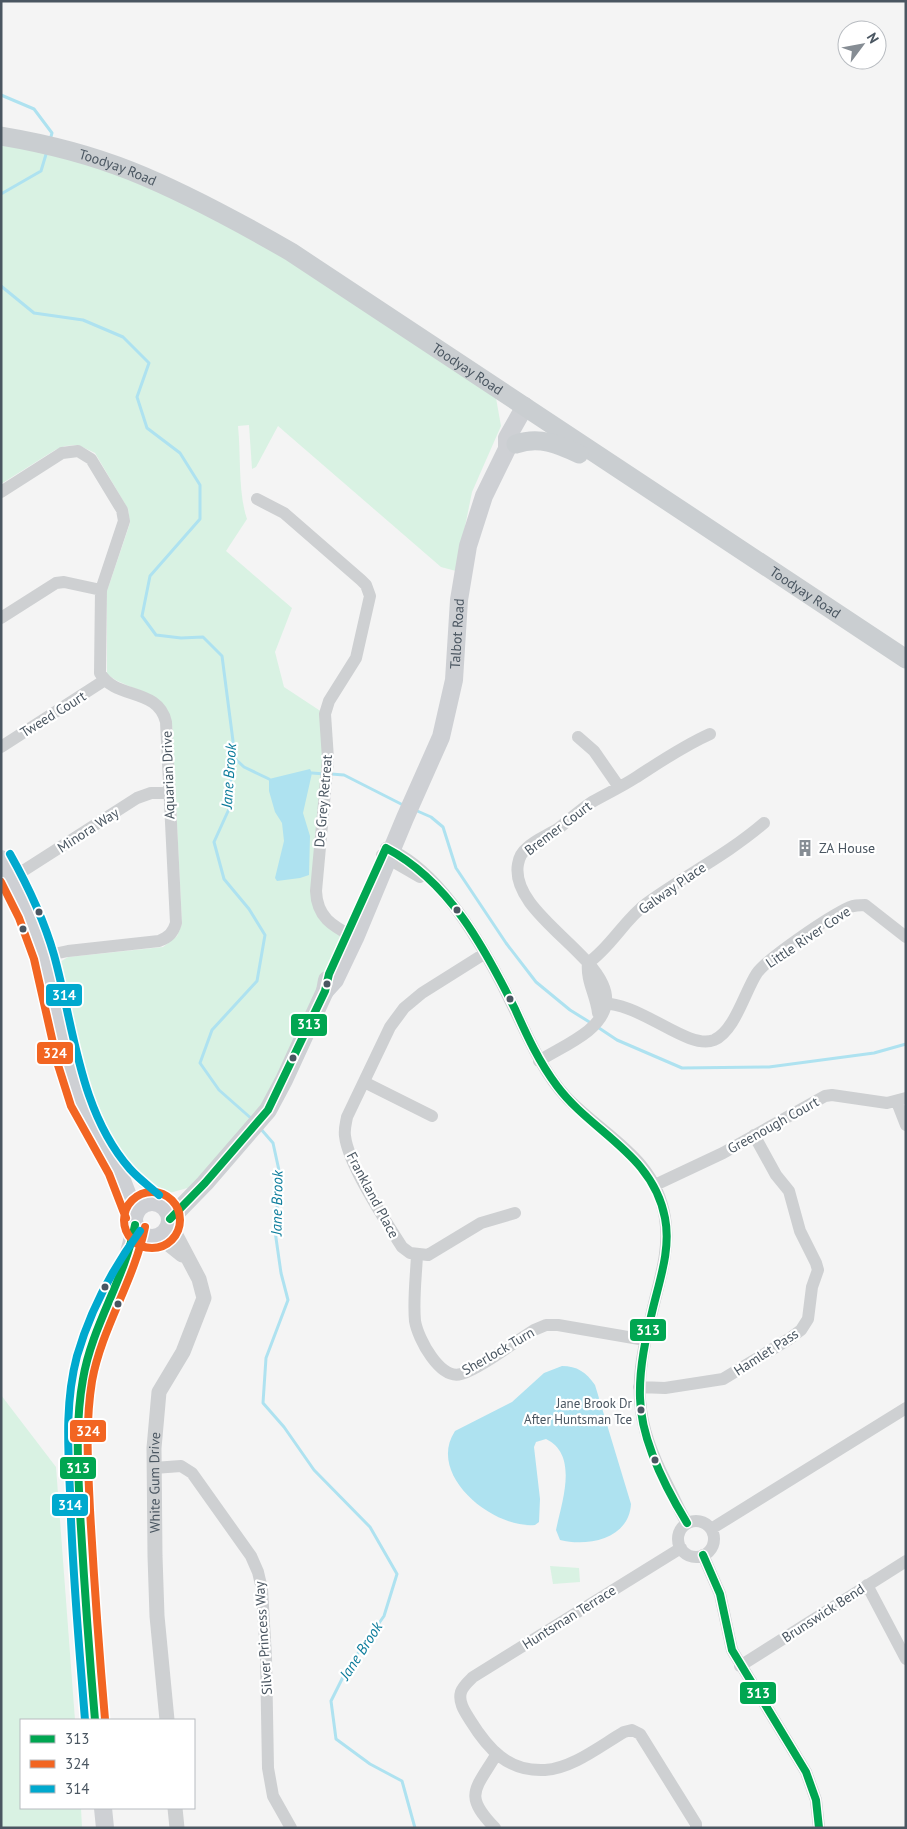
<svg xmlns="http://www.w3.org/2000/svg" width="907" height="1829" viewBox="0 0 907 1829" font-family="'PT Sans',sans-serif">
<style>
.green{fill:#d9f2e3}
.water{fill:#aee2f0}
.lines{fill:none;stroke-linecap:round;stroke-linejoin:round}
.stream{stroke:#aee2f0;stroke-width:3}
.minor{stroke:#ced0d2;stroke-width:12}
.tertiary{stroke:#ced0d2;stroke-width:15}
.secondary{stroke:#ced0d4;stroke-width:18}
.primary{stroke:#caced1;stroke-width:19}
.bus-1-casing{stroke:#fff;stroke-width:11}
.bus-2-casing{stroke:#fff;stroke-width:11}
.bus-3-casing{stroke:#fff;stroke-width:11}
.bus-1{stroke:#00a651;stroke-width:8}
.bus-2{stroke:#f26522;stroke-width:8}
.bus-3{stroke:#00a9ce;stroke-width:8}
.bus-dot{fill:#4a5661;stroke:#fff;stroke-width:2}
.labels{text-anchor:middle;stroke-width:4.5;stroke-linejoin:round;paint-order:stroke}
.bus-label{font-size:13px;fill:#4a5661;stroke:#fff;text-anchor:end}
.street-label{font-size:14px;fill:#4a5661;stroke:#fff}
.poi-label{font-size:14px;fill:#4a5661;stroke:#fff;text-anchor:start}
.water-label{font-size:15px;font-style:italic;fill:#0c7c9b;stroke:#fff}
.line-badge{stroke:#fff;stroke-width:2}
.badge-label{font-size:14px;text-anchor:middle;font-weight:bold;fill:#fff}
</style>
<rect width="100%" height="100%" fill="#f4f4f4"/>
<path class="green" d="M1 138 64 151 229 217 496 398 501 426 472 492 456 571 441 567 278 426 256 467 252 469 249 425 238 426C241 455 238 493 247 519L226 551 292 608 275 652 284 687 325 714 316 900 347 933 284 1080 205 1183 159 1196 140 1187 127 1171 99 1127 77 1067 56 972 60 962 68 957 163 947 177 936 182 924 172 723C165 688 130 693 107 674V591L130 523 128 509 95 453 78 445 65 446 55 450 1 484Z
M1 1395 56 1467 75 1720H21V1808H81L82 1828H1Z
M550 1566 579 1568 580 1582 553 1584Z"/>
<path class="water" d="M310 769 312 773 303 813 310 836 309 875 300 878 277 881 275 878 284 841 282 823 275 812 269 791V779Z
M562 1366C577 1366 586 1372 595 1385L631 1504C629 1539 588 1547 560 1540L556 1530C562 1501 579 1455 546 1439L536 1442 534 1447 540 1499 539 1522 535 1525C493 1529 426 1475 455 1431L512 1402 544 1373Z"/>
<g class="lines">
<path class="stream" d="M1 95 34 109 52 133 50 140
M1 194 41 171 47 151
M1 286 34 313 83 320 123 337 149 363 137 397 147 428 180 453 200 485V519L150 576 142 616 156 635 181 638 203 637 222 656 233 741 229 809 214 842 224 879 249 909 265 935 257 981 212 1030 200 1063 219 1090 253 1120
M232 756 244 767 269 779
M312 773 325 774
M331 774 344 775 405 806
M415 810 431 817 443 827 456 868 506 943 536 982 570 1010 591 1023
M596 1026 617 1040 682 1068 769 1067 874 1053 906 1044
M260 1128 273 1143 280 1175 275 1231 281 1273 288 1300 266 1358 263 1403 284 1427 314 1470 370 1527 397 1574 384 1616 347 1669 331 1701 336 1739 370 1764 402 1781 415 1828"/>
<path class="minor" d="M1 492 62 453 78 451 91 459 122 510 124 521 101 590 100 673C115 700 158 687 166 722L176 923C173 933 169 937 159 941L68 951 44 956
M257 499 284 513 361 580 366 585 370 596 356 658 329 701 325 714 328 759 316 891C317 918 333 926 355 938
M1 618 56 583 64 582 101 590
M578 737 594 751 619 787
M1 747 105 680
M386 848C441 869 486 951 511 1002 528 1036 541 1070 567 1098 606 1138 655 1157 665 1218 670 1249 660 1278 653 1308 634 1384 632 1417 669 1488 675 1500 680 1512 687 1523
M382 855 420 877
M12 878 137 798 151 793H168
M484 954 422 993 404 1008 390 1027 347 1117C346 1123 344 1129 345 1136 348 1164 386 1222 402 1247L410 1253 428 1255 481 1223 515 1213
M588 963C612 946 624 920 647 903 686 875 728 854 764 823
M588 963C586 981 596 995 598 1013
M597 1004C637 998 686 1051 714 1040 735 1031 745 991 757 973 769 957 830 916 850 907 855 905 859 905 865 905L906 937
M539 1061C555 1051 573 1043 588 1031 657 974 507 925 518 864 519 858 522 852 527 848 536 839 549 835 559 828 570 819 580 810 592 802 606 794 621 787 635 778 660 762 683 746 710 734
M364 1082 432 1116
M897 1102 906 1125
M655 1185 723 1153 825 1096 832 1095 887 1103 906 1098
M417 1255C416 1277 413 1300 415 1321 418 1339 440 1380 461 1374 479 1369 516 1341 534 1330L546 1325H558L645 1340
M639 1387 665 1388 723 1379 789 1339 801 1330 808 1319 812 1287 818 1270 816 1263 800 1231 789 1191 776 1175 754 1135
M154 1468 181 1466 192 1473 251 1556 258 1572 262 1589 266 1658 268 1768 273 1796 291 1828
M678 1539a18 18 0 1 1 36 0a18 18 0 1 1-36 0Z
M711 1529 906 1408
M681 1548 473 1677C469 1681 463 1686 461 1692 458 1702 465 1712 470 1720 488 1749 508 1772 545 1770 573 1768 600 1746 624 1732L632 1730 640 1734 696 1824V1828
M703 1555 720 1594 732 1650 806 1772 816 1800 819 1828
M867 1585 906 1659
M740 1666 906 1561
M495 1828C463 1795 475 1790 496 1755"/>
<g class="tertiary">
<path d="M154 1238 167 1243 182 1255"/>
<path id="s1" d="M167 1720 157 1616 155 1556 154 1448 159 1392 183 1352 204 1298 199 1279 170 1224"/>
<path d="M175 1808 177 1828"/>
</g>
<g class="secondary">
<path d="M1 859 28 914 44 956 68 1063 80 1102 118 1170 135 1214"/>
<path id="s2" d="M325 991 335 980 355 938 405 818 441 737 454 680 459 600 468 546 484 496 507 449V438L525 406"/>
<circle cx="152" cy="1220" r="18"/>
<path d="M170 1219 205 1183 268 1110 284 1080 325 991 327 980"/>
<path d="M95 1720C89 1647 83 1575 80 1502 78 1461 75 1418 83 1377 93 1323 128 1279 135 1225"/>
<path d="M103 1808 105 1828"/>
</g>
<g class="primary">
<path id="s3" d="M1 136C43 143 91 155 131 171 186 193 239 222 291 252L906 659"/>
<path d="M516 444C539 436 558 444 579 454"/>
</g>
<g class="bus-1-casing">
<path id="bus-1" d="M170 1219 205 1183 268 1110 325 991 329 974 386 848C449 881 484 947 515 1009 527 1036 539 1062 557 1086 592 1133 653 1154 665 1218 671 1248 660 1279 653 1308 646 1337 639 1367 640 1398 641 1441 665 1487 687 1523
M703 1555 720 1594 732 1650 806 1772 816 1800 819 1828
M95 1720C89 1651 84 1581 80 1512 78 1468 75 1423 83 1379 92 1325 125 1279 135 1225"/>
</g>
<g class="bus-2-casing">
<path id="bus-2" d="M1 882 19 918 34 959 58 1065 71 1106 109 1174 126 1218
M124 1220a28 28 0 1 1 56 0a28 28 0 1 1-56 0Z
M105 1719C99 1650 94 1580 90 1510 88 1467 85 1424 92 1381 102 1327 134 1281 145 1227"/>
</g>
<g class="bus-3-casing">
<path id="bus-3" d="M10 854C28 886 44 920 54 955 74 1027 79 1111 130 1169 139 1179 149 1186 159 1195
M85 1720C79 1644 72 1569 70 1492 68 1447 65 1401 77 1356 90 1311 113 1268 140 1231"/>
</g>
<use href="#bus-1" class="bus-1"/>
<use href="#bus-2" class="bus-2"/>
<use href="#bus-3" class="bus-3"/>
</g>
<defs>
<g id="building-bare" transform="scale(1.35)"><path d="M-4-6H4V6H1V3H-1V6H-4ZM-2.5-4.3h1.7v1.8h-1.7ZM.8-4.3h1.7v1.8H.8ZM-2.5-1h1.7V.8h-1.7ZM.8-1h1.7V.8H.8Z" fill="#868d94" stroke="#fff" stroke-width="2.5" paint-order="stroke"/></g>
</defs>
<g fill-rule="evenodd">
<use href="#building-bare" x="805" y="848"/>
</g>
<g class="bus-dot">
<circle cx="457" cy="910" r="4.5"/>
<circle cx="39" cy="912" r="4.5"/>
<circle cx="23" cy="929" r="4.5"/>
<circle cx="327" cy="984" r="4.5"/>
<circle cx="510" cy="999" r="4.5"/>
<circle cx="293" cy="1058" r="4.5"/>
<circle cx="105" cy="1287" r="4.5"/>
<circle cx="118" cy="1304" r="4.5"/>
<circle cx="641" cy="1410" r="4.5"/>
<circle cx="655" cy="1460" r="4.5"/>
</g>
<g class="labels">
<g class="bus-label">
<text x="632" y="1408">Jane Brook Dr<tspan x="632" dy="16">After Huntsman Tce</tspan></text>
</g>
<g class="street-label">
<text dy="5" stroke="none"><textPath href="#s3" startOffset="121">Toodyay Road</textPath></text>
<text dy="5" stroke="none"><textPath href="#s3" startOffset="526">Toodyay Road</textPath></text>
<text dy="5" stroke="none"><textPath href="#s3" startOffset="931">Toodyay Road</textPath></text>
<text dy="5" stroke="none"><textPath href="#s2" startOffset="385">Talbot Road</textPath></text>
<text transform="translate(53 714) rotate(-32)" y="5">Tweed Court</text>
<text transform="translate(168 775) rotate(-92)" y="5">Aquarian Drive</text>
<text transform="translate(323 801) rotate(-85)" y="5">De Grey Retreat</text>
<text transform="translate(558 828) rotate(-37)" y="5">Bremer Court</text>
<text transform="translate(88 830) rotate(-33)" y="5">Minora Way</text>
<text transform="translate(672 888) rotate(-35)" y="5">Galway Place</text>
<text transform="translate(808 937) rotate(-34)" y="5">Little River Cove</text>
<text transform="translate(773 1125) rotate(-29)" y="5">Greenough Court</text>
<text transform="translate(373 1195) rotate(62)" y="5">Frankland Place</text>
<text transform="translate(498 1351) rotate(-30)" y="5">Sherlock Turn</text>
<text transform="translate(766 1352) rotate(-33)" y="5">Hamlet Pass</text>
<text dy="5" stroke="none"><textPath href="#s1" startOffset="238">White Gum Drive</textPath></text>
<text transform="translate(823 1613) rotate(-33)" y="5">Brunswick Bend</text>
<text transform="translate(569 1617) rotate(-32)" y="5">Huntsman Terrace</text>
<text transform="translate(263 1638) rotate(-94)" y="5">Silver Princess Way</text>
</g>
<g class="poi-label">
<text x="819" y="853">ZA House</text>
</g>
<g class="water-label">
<text transform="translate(229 776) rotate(-86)" y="5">Jane Brook</text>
<text transform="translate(277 1203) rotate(-89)" y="5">Jane Brook</text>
<text transform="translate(361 1651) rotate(-57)" y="5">Jane Brook</text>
</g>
</g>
<g class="line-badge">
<rect x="45" y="983" width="38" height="24" rx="5" fill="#00a9ce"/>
<rect x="290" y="1013" width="38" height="24" rx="5" fill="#00a651"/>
<rect x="36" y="1041" width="38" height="24" rx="5" fill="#f26522"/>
<rect x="629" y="1318" width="38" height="24" rx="5" fill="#00a651"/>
<rect x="69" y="1419" width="38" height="24" rx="5" fill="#f26522"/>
<rect x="59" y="1456" width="38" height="24" rx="5" fill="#00a651"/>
<rect x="51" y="1493" width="38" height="24" rx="5" fill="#00a9ce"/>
<rect x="739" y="1681" width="38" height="24" rx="5" fill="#00a651"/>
</g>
<g class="badge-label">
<text x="64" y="1000">314</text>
<text x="309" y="1029">313</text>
<text x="55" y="1058">324</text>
<text x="648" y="1335">313</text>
<text x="88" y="1436">324</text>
<text x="78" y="1473">313</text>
<text x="70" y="1510">314</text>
<text x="758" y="1698">313</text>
</g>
<rect width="907" height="1829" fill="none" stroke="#4a5661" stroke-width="5"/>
<rect x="20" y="1719" width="175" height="90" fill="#ffffff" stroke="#b7bbc0"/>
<rect x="30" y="1735" width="25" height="8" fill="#00a651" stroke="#b7bbc0"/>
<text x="65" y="1744" font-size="15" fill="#4a5661">313</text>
<rect x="30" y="1760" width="25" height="8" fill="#f26522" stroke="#b7bbc0"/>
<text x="65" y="1769" font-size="15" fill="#4a5661">324</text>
<rect x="30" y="1785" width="25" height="8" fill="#00a9ce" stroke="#b7bbc0"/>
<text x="65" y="1794" font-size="15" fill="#4a5661">314</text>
<g transform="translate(862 45) rotate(58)"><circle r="24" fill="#ffffff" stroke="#b7bbc0"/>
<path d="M0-4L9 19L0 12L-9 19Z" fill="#868d94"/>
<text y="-8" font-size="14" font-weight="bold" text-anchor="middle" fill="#4a5661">N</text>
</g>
</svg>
